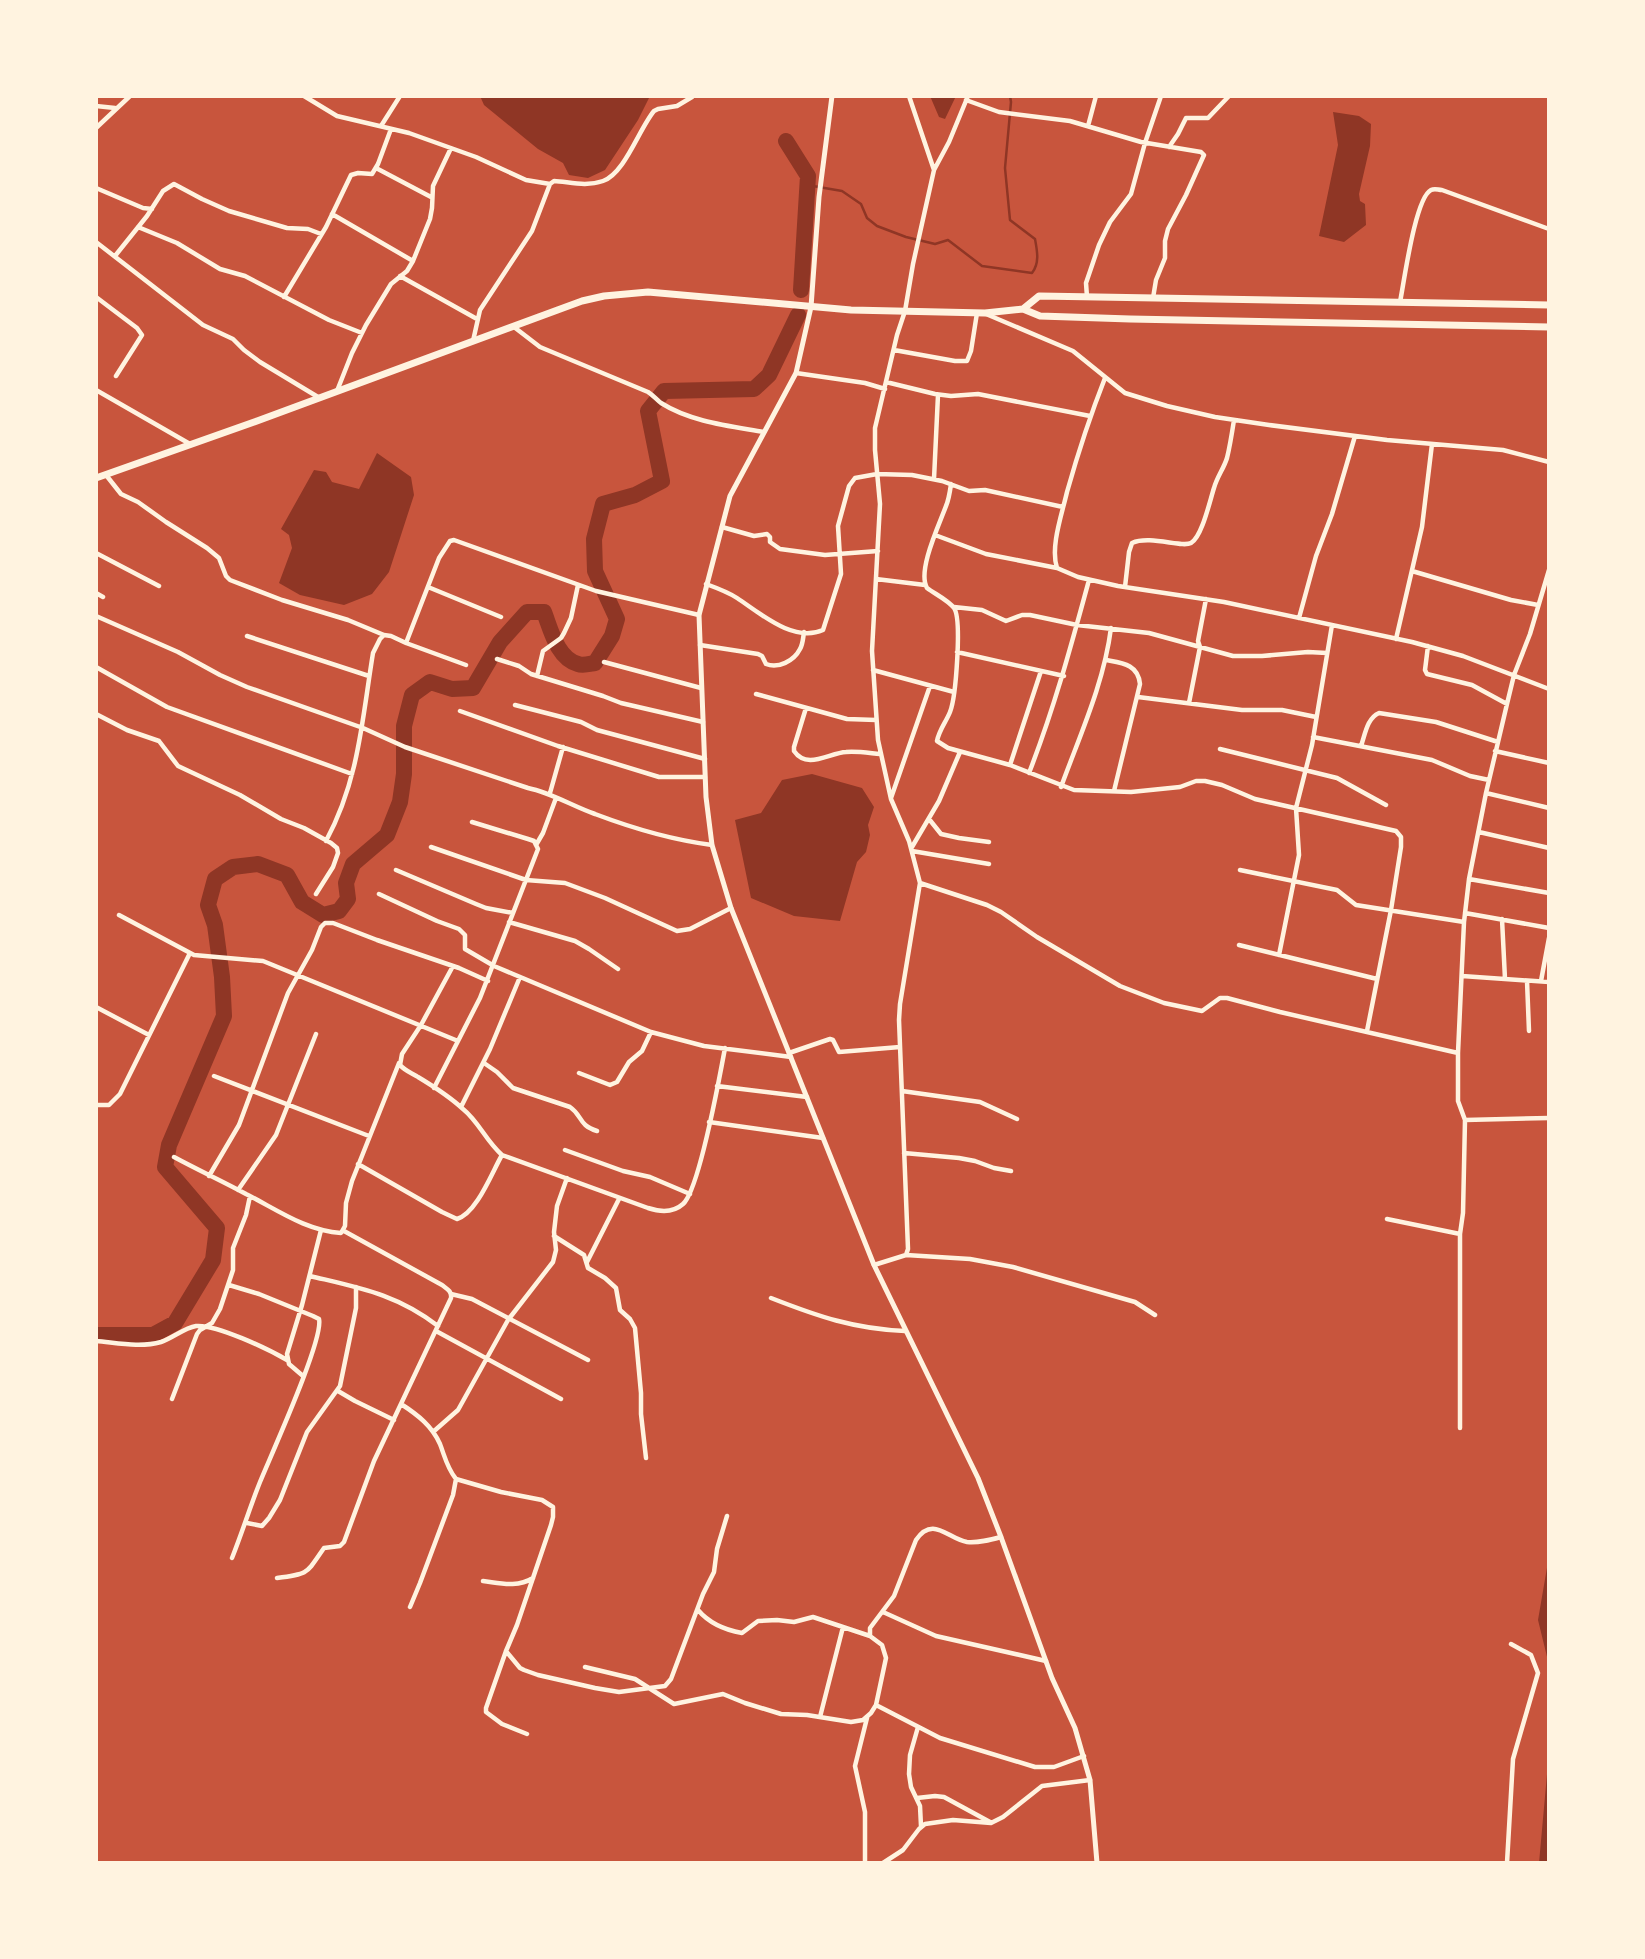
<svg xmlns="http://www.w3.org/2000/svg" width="1645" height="1959" viewBox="0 0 1645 1959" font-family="'PT Serif',serif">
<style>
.water{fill:#8f3625}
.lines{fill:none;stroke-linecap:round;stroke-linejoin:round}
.stream{stroke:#8f3625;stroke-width:2.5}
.river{stroke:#8f3625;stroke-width:16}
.minor{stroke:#fff3e0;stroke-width:4.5}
.tertiary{stroke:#fff3e0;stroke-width:5}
.primary{stroke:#fff3e0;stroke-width:7}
</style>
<rect width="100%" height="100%" fill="#c8553d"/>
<path class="water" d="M480 96H650L638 120 605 170 588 178 569 175 563 163 538 149 484 105Z
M930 96H956L945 119 939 117Z
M1333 112 1359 116 1371 124 1370 146 1359 194 1360 201 1365 204 1366 225 1344 242 1319 236 1338 145Z
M377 453 411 477 414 495 389 572 372 594 344 605 300 595 279 583 292 548 289 535 281 529 314 470 326 472 332 482 359 489Z
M812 774 862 788 874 807 868 825 870 835 866 852 857 862 840 921 794 916 751 898 735 820 761 813 782 780Z
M1549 1556V1665L1538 1620Z
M1549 1752V1863H1539Z"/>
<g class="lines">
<path class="stream" d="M807 185 842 191 861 204 867 218 877 226 906 237 935 244 948 240 982 266 1032 273C1040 263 1037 250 1035 239L1010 220 1005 168 1011 102 1010 96"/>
<path class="river" d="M786 141 808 176 801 290
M96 1335H153L175 1323 213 1260 217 1228 165 1167 169 1145 224 1016 222 977 215 925 208 905 215 879 233 867 258 864 287 875 302 902 323 915 339 911 348 899 346 883 353 864 387 835 400 802 404 774V726L412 695 430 682 452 689 473 688 500 642 527 612H544C551 630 557 658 578 664 583 666 589 664 595 663L612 636 617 619 595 571 594 539 603 504 635 495 662 481 648 411 664 391 754 389 769 375 798 315"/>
<path class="minor" d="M304 96 337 116 409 133 476 157 526 180 550 184
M909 96 934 170 949 142 968 96
M966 100 999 112 1070 121 1141 142 1201 152 1204 155 1186 195 1168 229 1165 241V258L1156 280 1153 298
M96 106 115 108
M381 126 400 96
M1088 126 1096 96
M96 128 130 96
M1169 147 1178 134 1186 118H1208L1229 96
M376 168 431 197
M934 170 913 264 905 311 897 335 875 428V450L880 504 872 651 878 740 891 799 909 841 920 883 987 905 1001 912 1037 937 1120 986 1164 1003 1202 1011 1220 998H1227L1280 1012 1458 1053
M96 188 143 208 152 209
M332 214 413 261
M138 227 177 243 220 269 245 276 329 320 362 333
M96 242 203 325 233 339 244 350 260 362 318 397
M115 256 147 216 163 191 174 184 202 199 229 211 287 228 308 229 321 234
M400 276 477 319
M96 297 137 328 142 335 116 376
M284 297 326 227 351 175 358 173 372 174 378 164 391 129
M1087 297 1086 283 1099 245 1110 222 1131 194 1145 143 1161 96
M1400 302C1404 283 1415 198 1431 190 1435 188 1438 190 1442 190L1549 229
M986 314 1073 351 1125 393 1167 406 1215 417 1269 425 1387 440 1503 450 1549 462
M514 327 540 347 648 392C653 395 657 400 661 403 691 422 730 426 764 432
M473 341 480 310 532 231 550 184 554 181C570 182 586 187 603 181 625 173 639 129 654 111L658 109 677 106 692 97
M894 350 955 361H967L971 351 977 313
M796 373 865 383 885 389
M1105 378C1090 416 1078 453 1067 492 1062 514 1050 547 1057 568L1078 577 1118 586 1224 602 1412 642 1463 656 1549 689
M886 382 935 394 951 396 978 394 1090 416
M96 390 190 444
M337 391 352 353 366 325 391 284 407 271 413 261 430 219 432 208 433 186 451 148
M106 475 121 494 138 502 166 522 207 548 219 558 226 576 230 580 282 600 348 620 384 635
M934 479 938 395
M951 484C950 491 949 499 946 506 939 525 917 571 927 588 935 594 948 600 954 608 962 619 956 697 950 712 946 722 939 730 937 741L948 748 1010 765 1074 790 1131 792 1180 787 1196 781H1205L1222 785 1255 799 1396 831 1401 837V847L1391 910 1367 1031
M722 527 754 536 767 534 770 537V542L780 549 825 555 878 551
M935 535 986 554 1057 568
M96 553 159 586
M1412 571 1511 600 1538 605
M876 579 925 585
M706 584C717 588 728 592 737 598 760 613 793 643 823 630L841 574 838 526 849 486 855 478 877 474 912 475 942 481 969 491 985 490 1063 507
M428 587 501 617
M1125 587 1129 552 1132 543C1150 535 1182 548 1191 543 1202 537 1210 500 1214 488 1217 477 1224 468 1227 458 1230 446 1232 433 1234 420
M96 593 103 597
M954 607 982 610 1006 621 1022 615H1030L1077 625 1149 633 1233 656H1262L1308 652 1327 653
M96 616 178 652 220 675 247 687 363 728 405 747 528 788C552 793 572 806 595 814 632 828 673 840 712 845
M1299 618 1316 556 1332 514 1355 436
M247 636 369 676
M1396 639 1422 527 1432 444
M406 643 466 665
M700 645 758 654 762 656 766 664C778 669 794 661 800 649 803 644 803 638 804 632
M1428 646 1425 670 1427 674 1472 685 1507 704
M957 652 1064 676
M497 659 519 666 531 674 603 696 621 703 703 722
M1106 660C1122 663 1138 664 1140 684L1114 791
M604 662 701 688
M96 667 167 707 352 774
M873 670 954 692
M537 676 543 651 561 638 564 633 571 618 578 585
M756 694 847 719 876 720
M1138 697 1242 710H1282L1316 717
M1189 703 1200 647 1198 641 1206 599
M515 705 581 722 597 730 705 759
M806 708 794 747V751C807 770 829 753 846 752 857 751 869 753 880 754
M460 711 558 746 659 777H705
M96 714 127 730 159 741 178 766 240 795 281 819 304 828 331 843 337 848 338 853 333 867 316 894
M1313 737 1432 760 1470 776 1489 780
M1361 746C1365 735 1367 718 1379 713L1436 722 1498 742
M1220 749 1337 778 1386 805
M1495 751 1549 763
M1010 765 1041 671
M1029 773C1054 709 1071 646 1089 580
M1061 787C1080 735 1104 683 1111 628
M550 793 563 747
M1486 793 1549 808
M891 798 930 686
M929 819 941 834 959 838 989 842
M1479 832 1549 848
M326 841C359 780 362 720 373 653L380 639 384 635 391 636 406 643 439 558 450 541 454 540 596 591 699 615
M536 845 543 833 556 798
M431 847 526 880 565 883 605 898 677 931 690 929 731 908
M912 847 939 801 960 752
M912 851 989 864
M396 870 476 904 486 908 513 913
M1240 870 1337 890 1356 905 1464 922
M1469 879 1549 893
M379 894 437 921 459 929 465 935V949L494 966 651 1032 704 1046 791 1057
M1465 913 1549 928
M119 915 194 955 263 961 458 1041
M1502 919 1505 979
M509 922 575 941 589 949 618 969
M1239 945 1377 979
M1279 955 1299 855 1296 808 1312 745 1332 625
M453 966 421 1025 402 1054 400 1065C405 1071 412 1073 418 1077 433 1086 450 1097 463 1109 479 1122 486 1141 502 1155L648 1208C660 1212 673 1213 683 1204 699 1190 720 1075 725 1048
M1462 976 1549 982
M1527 981 1529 1031
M1541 981 1549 938
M96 1007 149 1035
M789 1053 830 1039 833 1040 839 1052 900 1047
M484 1063 497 1072 513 1088 570 1107C583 1116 578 1125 597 1131
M579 1073 610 1085 617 1082 629 1062 642 1051 651 1032
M214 1076 369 1136
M717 1086 807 1097
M434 1088 480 998 538 849 534 841 528 839 472 822
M902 1091 980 1102 1017 1119
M96 1105H109L120 1094 190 953
M461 1107 490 1049 520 977
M1465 1120 1549 1118
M709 1122 823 1138
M565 1150 623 1171 650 1177 690 1194
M904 1153 959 1158 975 1161 994 1168 1011 1171
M174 1157C198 1170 222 1181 246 1194 276 1209 306 1231 341 1233L345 1226 346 1203 352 1181 399 1063
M358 1164 442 1212 457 1219C477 1213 492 1172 502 1155
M209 1176 239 1125 288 993 312 950 321 927 325 923H333L377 940 459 968 488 981
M238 1190 276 1135 316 1034
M1387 1219 1460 1234
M554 1236 584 1255 588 1268 605 1278 616 1288 620 1310 630 1319 635 1328 641 1393V1414L646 1458
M906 1255 970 1259 1013 1267 1135 1302 1155 1315
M587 1262 619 1199
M874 1265 906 1255 908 1249 899 1020 900 1004 920 883
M310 1276C360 1288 396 1294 438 1326
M229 1285 259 1294 313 1316 319 1319C324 1339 271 1455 260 1482 250 1507 242 1533 232 1558
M451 1294 472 1299 588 1360
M771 1298C817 1316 854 1329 905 1331
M436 1331 561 1399
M96 1341C118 1343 140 1348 161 1342 173 1338 184 1328 196 1326 216 1324 268 1349 287 1360
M303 1376 289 1364 287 1354 302 1305 321 1230
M338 1391 355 1401 394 1420
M172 1399 197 1334 200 1330 212 1323 220 1309 233 1270V1248L246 1215 250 1196
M401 1404C418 1415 432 1426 440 1444 445 1457 447 1468 456 1479L453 1495 420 1583 410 1607
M1460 1428V1234L1463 1213 1465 1120 1458 1101V1053L1464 922 1469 879 1486 793 1507 704 1514 675 1530 634 1549 570
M433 1432 458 1410 508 1320 553 1262 556 1250 554 1232 557 1206 567 1178
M456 1479 501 1492 542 1500 553 1507V1517L551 1525 517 1625 506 1651 486 1708V1712L502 1724 527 1734
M247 1523 262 1526 269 1518 280 1500 307 1432 340 1386 356 1308V1287
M277 1578C309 1574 306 1574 324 1548L340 1546 344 1542 374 1461 451 1298C452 1291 447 1289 442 1285L344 1231
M483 1581C500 1583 517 1588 533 1578
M698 1610C709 1623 725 1630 742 1633L758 1621 777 1620 794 1622 813 1617 870 1636
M883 1612 936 1636 1046 1661
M506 1651 520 1668 524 1670 538 1675 595 1688 619 1692 665 1686 671 1679 703 1594 714 1572 717 1549 727 1516
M585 1667 635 1679 674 1704 723 1694 745 1703 781 1714 807 1715 851 1722 863 1720 871 1713 876 1705 886 1658 882 1645 870 1636V1628L894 1596 916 1540C933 1515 948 1539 967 1542 979 1543 990 1540 1001 1537
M876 1705 940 1738 1035 1767H1054L1084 1756
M820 1717 843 1627
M918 1727 910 1755 909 1774 911 1787 920 1806 921 1826
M917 1798 935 1796 944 1797 990 1822
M865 1863V1812L855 1766 867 1718
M883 1863 903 1850 919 1829 925 1824 953 1820 991 1823 1003 1817 1042 1786 1090 1780
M1507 1863 1513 1759 1538 1673 1531 1655 1511 1644"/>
<path class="tertiary" d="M832 96 819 197 811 307 796 373 730 496 699 615 706 797 712 845 731 908 874 1265 978 1478 1001 1537 1052 1678 1075 1728 1090 1780 1097 1863"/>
<path class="primary" d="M1023 309 1039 296 1549 305
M96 478 257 421 582 301 604 296 648 292 851 310 985 313 1023 309 1040 316 1130 319 1549 327"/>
</g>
<rect width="1645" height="1959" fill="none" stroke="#fff3e0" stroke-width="196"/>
</svg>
